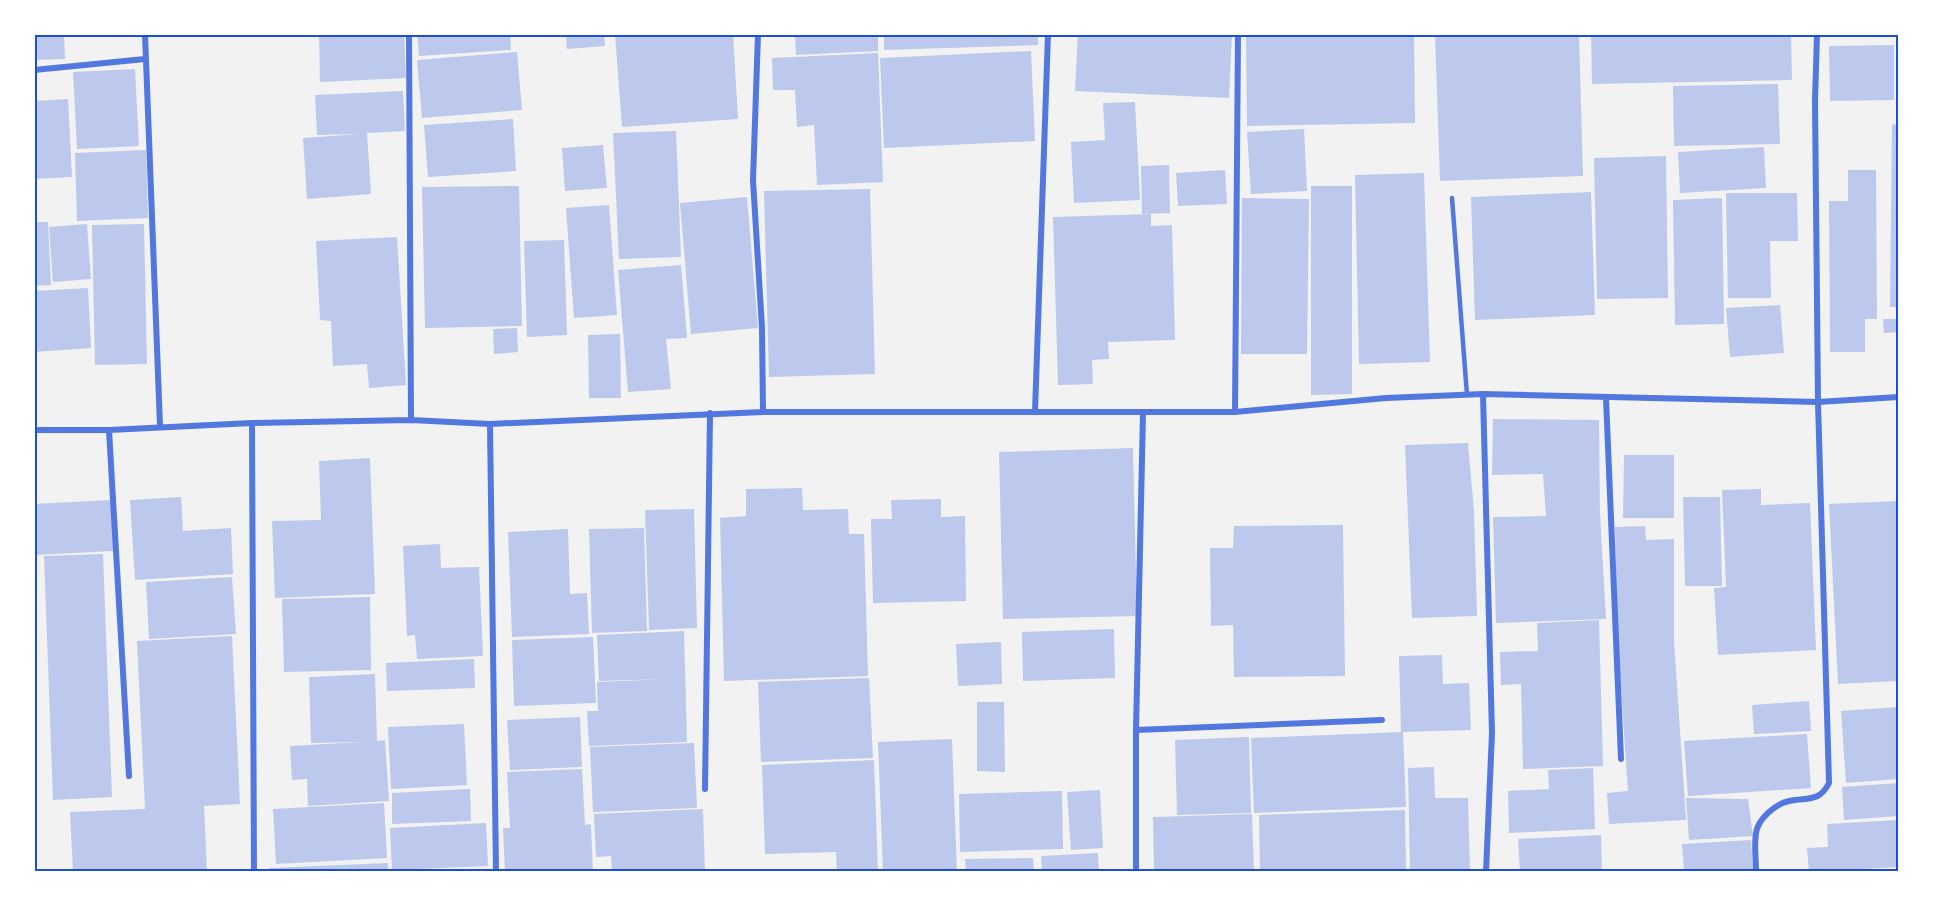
<svg xmlns="http://www.w3.org/2000/svg" width="1933" height="906" viewBox="0 0 1933 906" font-family="Jost,sans-serif">
<style>
.building{fill:#bdc9ec}
.lines{fill:none;stroke-linecap:round;stroke-linejoin:round}
.service{stroke:#5277de;stroke-width:4.5}
.minor{stroke:#5277de;stroke-width:6}
.neatline{fill:none;stroke:#1d4ed8;stroke-width:2}
</style>
<rect width="100%" height="100%" fill="#f2f2f2"/>
<path class="building" d="M34 34H64L65 59 34 60Z
M319 34H404L406 78 320 82Z
M417 34H510L511 50 419 56Z
M566 34H604L605 46 567 49Z
M615 34H733L738 119 622 127Z
M795 34H878V51L796 55Z
M884 34H1038V45L884 50Z
M1078 34H1232L1229 98 1075 91Z
M1246 34H1414L1415 123 1247 126Z
M1435 34H1579L1583 176 1440 181Z
M1591 34H1791L1792 80 1592 84Z
M1844 34H1893V36L1844 37Z
M1894 45V100L1830 101 1829 46Z
M1031 51 1035 141 884 148 880 58Z
M517 52 522 110 422 118 417 60Z
M878 53 883 182 817 185 814 125 797 127 795 90H773L772 58Z
M135 69 139 146 77 149 73 72Z
M1778 84 1780 144 1674 146 1673 86Z
M403 91 405 131 367 133 371 194 307 199 303 138 359 134 317 135 315 95Z
M68 99 72 177 34 179V101Z
M1135 102 1140 200 1074 203 1071 142 1105 140 1103 103Z
M513 119 516 171 428 177 424 125Z
M1892 124 1898 125V307H1890Z
M1304 129 1307 191 1251 194 1247 132Z
M676 131 681 257 619 259 613 133Z
M603 145 607 188 565 191 562 148Z
M1764 147 1766 188 1680 193 1678 152Z
M146 150 148 218 77 221 75 153Z
M1666 156 1668 298 1597 299 1594 158Z
M1169 165 1170 213 1142 214 1141 166Z
M1225 170 1227 204 1178 206 1176 173Z
M1848 170H1876L1877 319H1865V352H1830L1829 201H1848Z
M1424 173 1430 362 1359 364 1355 175Z
M519 186 522 326 425 328 422 187Z
M1311 186H1352V394L1311 395Z
M870 189 875 374 769 377 764 191Z
M1591 192 1595 315 1475 320 1471 197Z
M1726 193H1797L1798 241H1770L1771 298H1728Z
M747 197 758 328 691 334 680 203Z
M1242 198 1309 199 1307 354H1241Z
M1722 198 1724 324 1675 325 1673 200Z
M609 205 617 315 574 318 566 208Z
M1151 214V226L1172 225 1175 340 1108 342 1109 359 1092 360 1093 384 1058 385 1053 217Z
M34 222H48L51 285 34 286Z
M87 224 91 279 53 282 49 227Z
M144 224 147 364 95 365 92 225Z
M397 237 406 385 369 388 367 364 333 366 331 321 320 320 316 241Z
M564 240 567 335 527 337 524 241Z
M681 265 687 338 666 339 671 389 628 392 618 270Z
M88 288 91 348 34 352V291Z
M1780 305 1784 353 1730 357 1726 308Z
M1883 319H1898V332L1884 333Z
M517 328 518 352 494 354 493 329Z
M620 334 621 398H589L588 335Z
M1493 419 1599 420 1600 513 1606 619 1496 623 1493 517 1546 516 1543 474 1492 475Z
M1468 443 1474 511 1477 616 1412 618 1405 445Z
M1133 448 1137 616 1003 619 999 452Z
M1624 455H1674V518H1623Z
M370 458 375 594 275 598 272 521 321 520 319 461Z
M802 488 803 510 848 509 849 534H864L868 676 724 681 720 518 746 516V489Z
M1761 489V505L1810 503 1816 650 1718 655 1714 588 1726 587 1722 490Z
M181 497 183 531 231 528 233 574 135 580 130 500Z
M1683 497H1720L1722 586H1685Z
M941 499V517L965 516 966 601 873 603 871 519H892L891 500Z
M111 500 113 551 34 555V504Z
M1898 501V681L1838 684 1829 504Z
M694 509 697 628 649 630 645 510Z
M1343 525 1345 676 1234 677 1233 625 1211 626 1210 548H1233L1234 526Z
M1645 526 1646 540 1674 539V641L1686 820 1609 824 1607 793 1628 791 1618 645 1615 527Z
M644 528 647 631 592 633 589 529Z
M568 529 570 594 587 593 589 634 512 637 508 532Z
M440 544 441 568 479 567 483 656 417 659 415 635 407 636 403 546Z
M103 554 112 797 53 800 44 556Z
M232 577 236 634 149 639 146 582Z
M370 597 371 670 284 672 282 599Z
M1599 620 1603 766 1523 769 1521 684 1501 685 1500 652 1538 651 1537 623Z
M1114 629 1115 678 1023 681 1022 632Z
M684 631 687 742 589 746 587 711H598L597 682 667 679 599 681 597 635Z
M232 636 240 804 204 806 207 872H73L70 812 145 809 137 641Z
M593 637 596 703 514 706 512 640Z
M1001 642 1002 684 958 686 956 644Z
M1442 655 1443 684 1469 683 1471 730 1401 732 1399 656Z
M474 659 475 688 387 691 386 663Z
M375 674 377 741 385 740 389 801 308 806 307 779 292 780 290 746 362 742 311 743 309 677Z
M869 678 873 758 761 762 758 682Z
M1809 701 1811 731 1754 734 1752 705Z
M977 702H1004L1005 772 977 771Z
M1898 707V779L1846 783 1841 711Z
M580 717 582 767 510 770 507 720Z
M464 724 467 785 391 789 388 727Z
M1403 732 1406 807 1254 813 1251 738Z
M1807 734 1811 788 1688 796 1684 741Z
M1249 737 1251 813 1177 815 1175 740Z
M952 739 957 872H883L878 742Z
M694 743 697 808 593 812 590 747Z
M874 760 878 872H837L836 852 765 854 762 765Z
M1434 767 1435 798H1468L1470 872H1410L1408 768Z
M1593 768 1595 829 1509 833 1508 791 1549 789 1548 770Z
M582 769 585 825 591 824 593 872H505L503 828H510L507 772Z
M1898 783V816L1844 820 1842 787Z
M470 789 471 821 392 824V793Z
M1100 790 1103 848 1071 850 1067 792Z
M1062 791 1063 849 960 852 959 794Z
M1686 798 1748 799 1753 836 1689 840Z
M384 803 387 858 276 864 273 809Z
M703 809 705 872H612L611 856 596 857 594 814Z
M1405 810 1406 872H1260L1259 815Z
M1252 814 1254 872H1154L1153 817Z
M1898 820V867L1809 872 1807 848 1828 847 1827 824Z
M486 823 488 866 392 870 390 828Z
M1601 835 1602 872H1520L1518 839Z
M1751 840 1753 872H1684L1682 844Z
M1098 853 1099 872H1042L1041 856Z
M1033 858 1034 872H966L965 859Z
M388 863V872H269V868Z
M483 869V872H457V870Z"/>
<g class="lines">
<path class="service" d="M1452 198 1467 395"/>
<path class="minor" d="M145 34 160 426
M409 34 411 420
M758 34 753 180 762 328 763 412
M34 70 145 59
M1483 394 1492 733 1486 872
M1606 398 1621 759
M1035 412 1048 34
M1235 412 1238 34
M252 423 254 872
M490 424 496 872
M34 430H109L252 423 411 420 490 424 763 412H1235L1386 398 1483 394 1818 402 1898 397
M109 430 129 776
M1136 730 1382 720
M705 789 710 413
M1136 872V730L1143 413
M1756 872C1756 859 1754 845 1756 833 1758 819 1775 804 1789 801 1807 797 1819 803 1829 783L1818 402 1815 101 1817 34"/>
</g>
<rect width="1933" height="906" fill="none" stroke="#ffffff" stroke-width="72"/>
<rect x="36" y="36" width="1861" height="834" class="neatline"/>
</svg>
